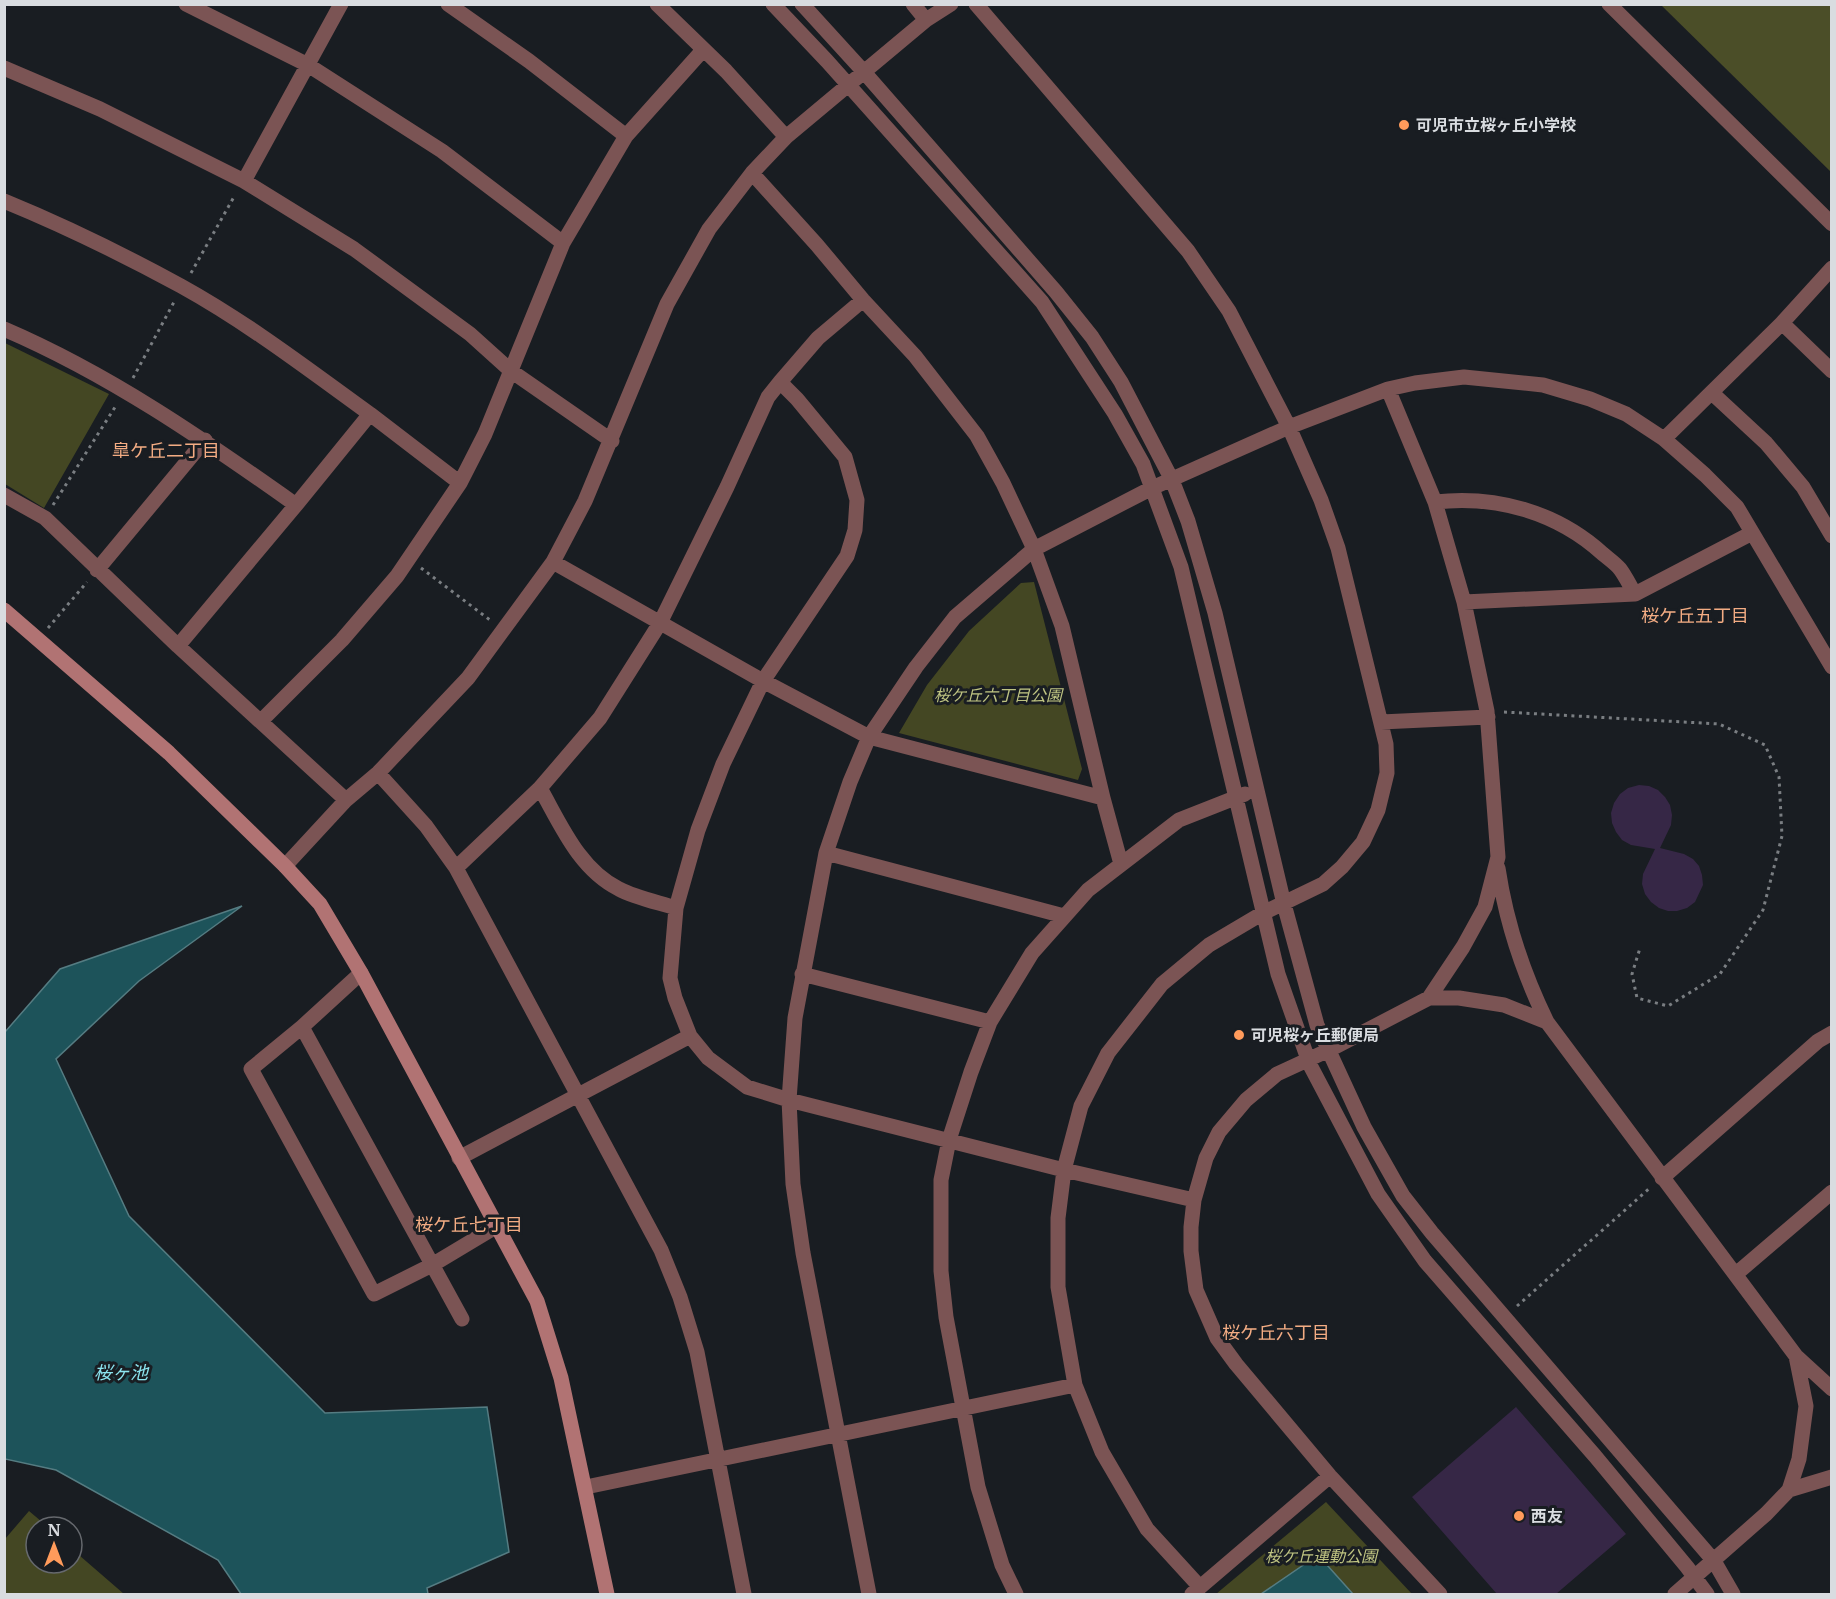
<svg xmlns="http://www.w3.org/2000/svg" width="1836" height="1599" viewBox="0 0 1836 1599" font-family="Merriweather,'Noto Sans JP',serif">
<style>
.green{fill:#444723}
.forest{fill:#4b4e28}
.water{fill:#1d535a;stroke:#557c82;stroke-width:1.5}
.building{fill:#362746}
.lines{fill:none;stroke-linecap:round;stroke-linejoin:round}
.path{stroke:#7a7e82;stroke-width:3;stroke-dasharray:3 4.5;stroke-linecap:butt}
.street{stroke:#7b5454;stroke-width:15}
.secondary{stroke:#b17373;stroke-width:15}
.poi-dot{fill:#ff9b5b;stroke:#191d22;stroke-width:2}
.labels{text-anchor:middle;stroke-width:6;stroke-linejoin:round;paint-order:stroke}
.poi-label{font-size:16px;font-weight:bold;fill:#d9dce0;stroke:#191d22;text-anchor:start}
.park-label{font-size:16px;font-style:italic;fill:#bfc482;stroke:#191d22}
.neighbourhood-label{font-size:18px;fill:#f3ac83;stroke:#191d22}
.water-label{font-size:18px;font-style:italic;fill:#8ce5f0;stroke:#191d22}
</style>
<rect width="100%" height="100%" fill="#191d22"/>
<path class="green" d="M5 343 109 394 44 508 5 484Z
M1034 582 1082 769 1078 780 899 733 927 685 969 631 1021 583Z
M1326 1502 1412 1594H1216Z
M29 1511 48 1527H36V1563H72V1549L124 1594H5V1539Z"/>
<path class="forest" d="M1661 5H1831V172Z"/>
<path class="water" d="M242 906 139 981 56 1059 129 1216 325 1413 487 1407 509 1552 427 1588 428 1594H241L218 1560 56 1470 5 1459V1032L60 969Z
M1318 1555 1353 1594H1261Z"/>
<path class="building" d="M1639 785 1649 786 1658 790 1665 797 1670 805 1672 815 1671 825 1660 848 1684 854 1693 859 1699 866 1702 875 1703 885 1695 902 1687 908 1677 911H1668L1659 908 1651 902 1645 894 1642 884 1643 874 1655 849 1631 845 1622 840 1616 832 1612 823 1611 813 1614 803 1620 794 1628 788Z
M1516 1407 1626 1534 1556 1594H1497L1412 1497Z"/>
<g class="lines">
<path class="path" d="M191 273 235 195
M133 378 174 302
M53 505 117 404
M421 568 490 620
M48 628 87 582
M1504 712 1719 724 1765 745 1779 777 1782 836 1763 910 1720 974 1668 1006 1637 998 1632 974 1640 948
M1517 1306 1651 1187"/>
<path class="street" d="M186 4 308 65 442 151 563 243
M448 4 529 61 626 136
M657 4 726 71 786 137
M773 4 827 61 1042 302 1115 414 1143 464 1181 567 1278 974 1310 1065 1378 1194 1425 1261 1595 1456 1687 1567 1707 1594
M802 4 864 72 1056 292 1092 337 1121 382 1172 480 1188 521 1215 613 1284 904 1317 1025 1364 1127 1403 1196 1432 1233 1714 1561 1733 1594
M913 4 926 20
M976 4 1188 251 1229 311 1289 427 1321 500 1338 548 1386 744 1387 773 1378 810 1363 842 1342 867 1323 884 1263 913 1209 945 1162 984 1108 1053 1081 1106 1064 1170 1058 1218V1287L1075 1385 1102 1452 1147 1529 1200 1587
M1609 4 1832 224
M4 68 100 109 244 181 354 249 470 334 511 371 612 441
M752 173 817 245 863 300 915 356 977 436 1003 483 1034 549 1062 626 1103 798 1121 864
M244 181 341 4
M4 201C65 226 124 255 181 286 248 323 309 370 370 414
M863 300 818 338 780 382 797 399 845 457 857 500 855 530 847 556 763 681 723 764 698 830 676 908 670 978 675 998 690 1036 708 1058 747 1087 789 1100 1064 1170 1194 1200
M1782 323 1832 371
M4 329C109 374 203 439 296 505L370 414 460 483 485 434 563 243 626 136 703 50
M1388 389 1435 502 1464 602 1487 711 1498 857 1485 907 1463 947 1429 998
M1712 393 1766 443 1803 487 1832 536
M1664 439 1782 323 1832 268
M4 495 45 518 178 646 346 800
M1435 502C1496 495 1557 512 1603 554 1609 559 1616 564 1620 569 1626 577 1630 586 1635 594
M553 562 763 681 869 737 1103 798
M97 570 205 440
M1464 602 1635 594 1752 533
M178 646 296 505
M261 721 342 640 397 576 460 483
M1381 722 1488 717
M378 773 426 826 456 868 661 1250 680 1297 697 1352 744 1594
M540 788C561 825 579 869 619 889 636 898 657 902 676 908
M826 853 1064 916
M285 866 346 800 378 773 468 678 553 562 585 501 667 304 709 229 752 173 786 137 926 20 951 4
M456 868 540 788 600 718 660 623 727 487 768 397 780 382
M1498 868C1506 922 1523 973 1547 1022
M361 973 302 1027 251 1069 374 1294 432 1265 497 1226
M802 974 990 1022
M302 1027 462 1319
M459 1158 690 1036
M1662 1178 1818 1041 1832 1033
M1736 1274 1832 1192
M586 1487 1075 1385
M1789 1490 1832 1477
M869 1594 803 1253 793 1184 789 1100 795 1018 826 853 850 782 869 737 916 667 955 617 1034 549 1152 488 1289 427 1388 389 1415 383 1464 377 1543 385 1590 399 1626 414 1664 439 1705 475 1737 507 1832 667
M1016 1594 1002 1565 978 1487 946 1317 941 1271V1180L949 1140 971 1072 990 1022 1032 953 1088 890 1179 820 1245 794
M1192 1594 1330 1476
M1440 1594 1330 1476 1236 1364 1217 1338 1196 1290 1191 1251V1227L1194 1200 1206 1158 1219 1132 1246 1100 1277 1074 1329 1050 1429 998H1459L1504 1005 1547 1022 1796 1356 1832 1389
M1675 1594 1766 1514 1789 1490 1799 1459 1806 1406 1796 1356"/>
<path class="secondary" d="M4 610 169 753 285 866 320 904 361 973 537 1301 561 1378 607 1594"/>
</g>
<g class="poi-dot">
<circle cx="1404" cy="125" r="6"/>
<circle cx="1239" cy="1035" r="6"/>
<circle cx="1519" cy="1516" r="6"/>
</g>
<g class="labels">
<g class="poi-label">
<text x="1416" y="131">可児市立桜ヶ丘小学校</text>
<text x="1251" y="1041">可児桜ヶ丘郵便局</text>
<text x="1531" y="1522">西友</text>
</g>
<g class="park-label">
<text x="998" y="701">桜ケ丘六丁目公園</text>
<text x="1321" y="1562">桜ケ丘運動公園</text>
</g>
<g class="neighbourhood-label">
<text x="166" y="457">皐ケ丘二丁目</text>
<text x="1695" y="622">桜ケ丘五丁目</text>
<text x="469" y="1231">桜ケ丘七丁目</text>
<text x="1276" y="1339">桜ケ丘六丁目</text>
</g>
<g class="water-label">
<text x="121" y="1379">桜ヶ池</text>
</g>
</g>
<rect width="1836" height="1599" fill="none" stroke="#d9dce0" stroke-width="12"/>
<g transform="translate(54 1545)"><circle r="28" fill="#191d22" stroke="#66696e" stroke-width="1.5"/>
<path d="M0-4.5L10 22L0 15L-10 22Z" fill="#ff9b5b"/>
<text y="-9" font-size="16" font-weight="bold" text-anchor="middle" fill="#d9dce0">N</text>
</g>
</svg>
